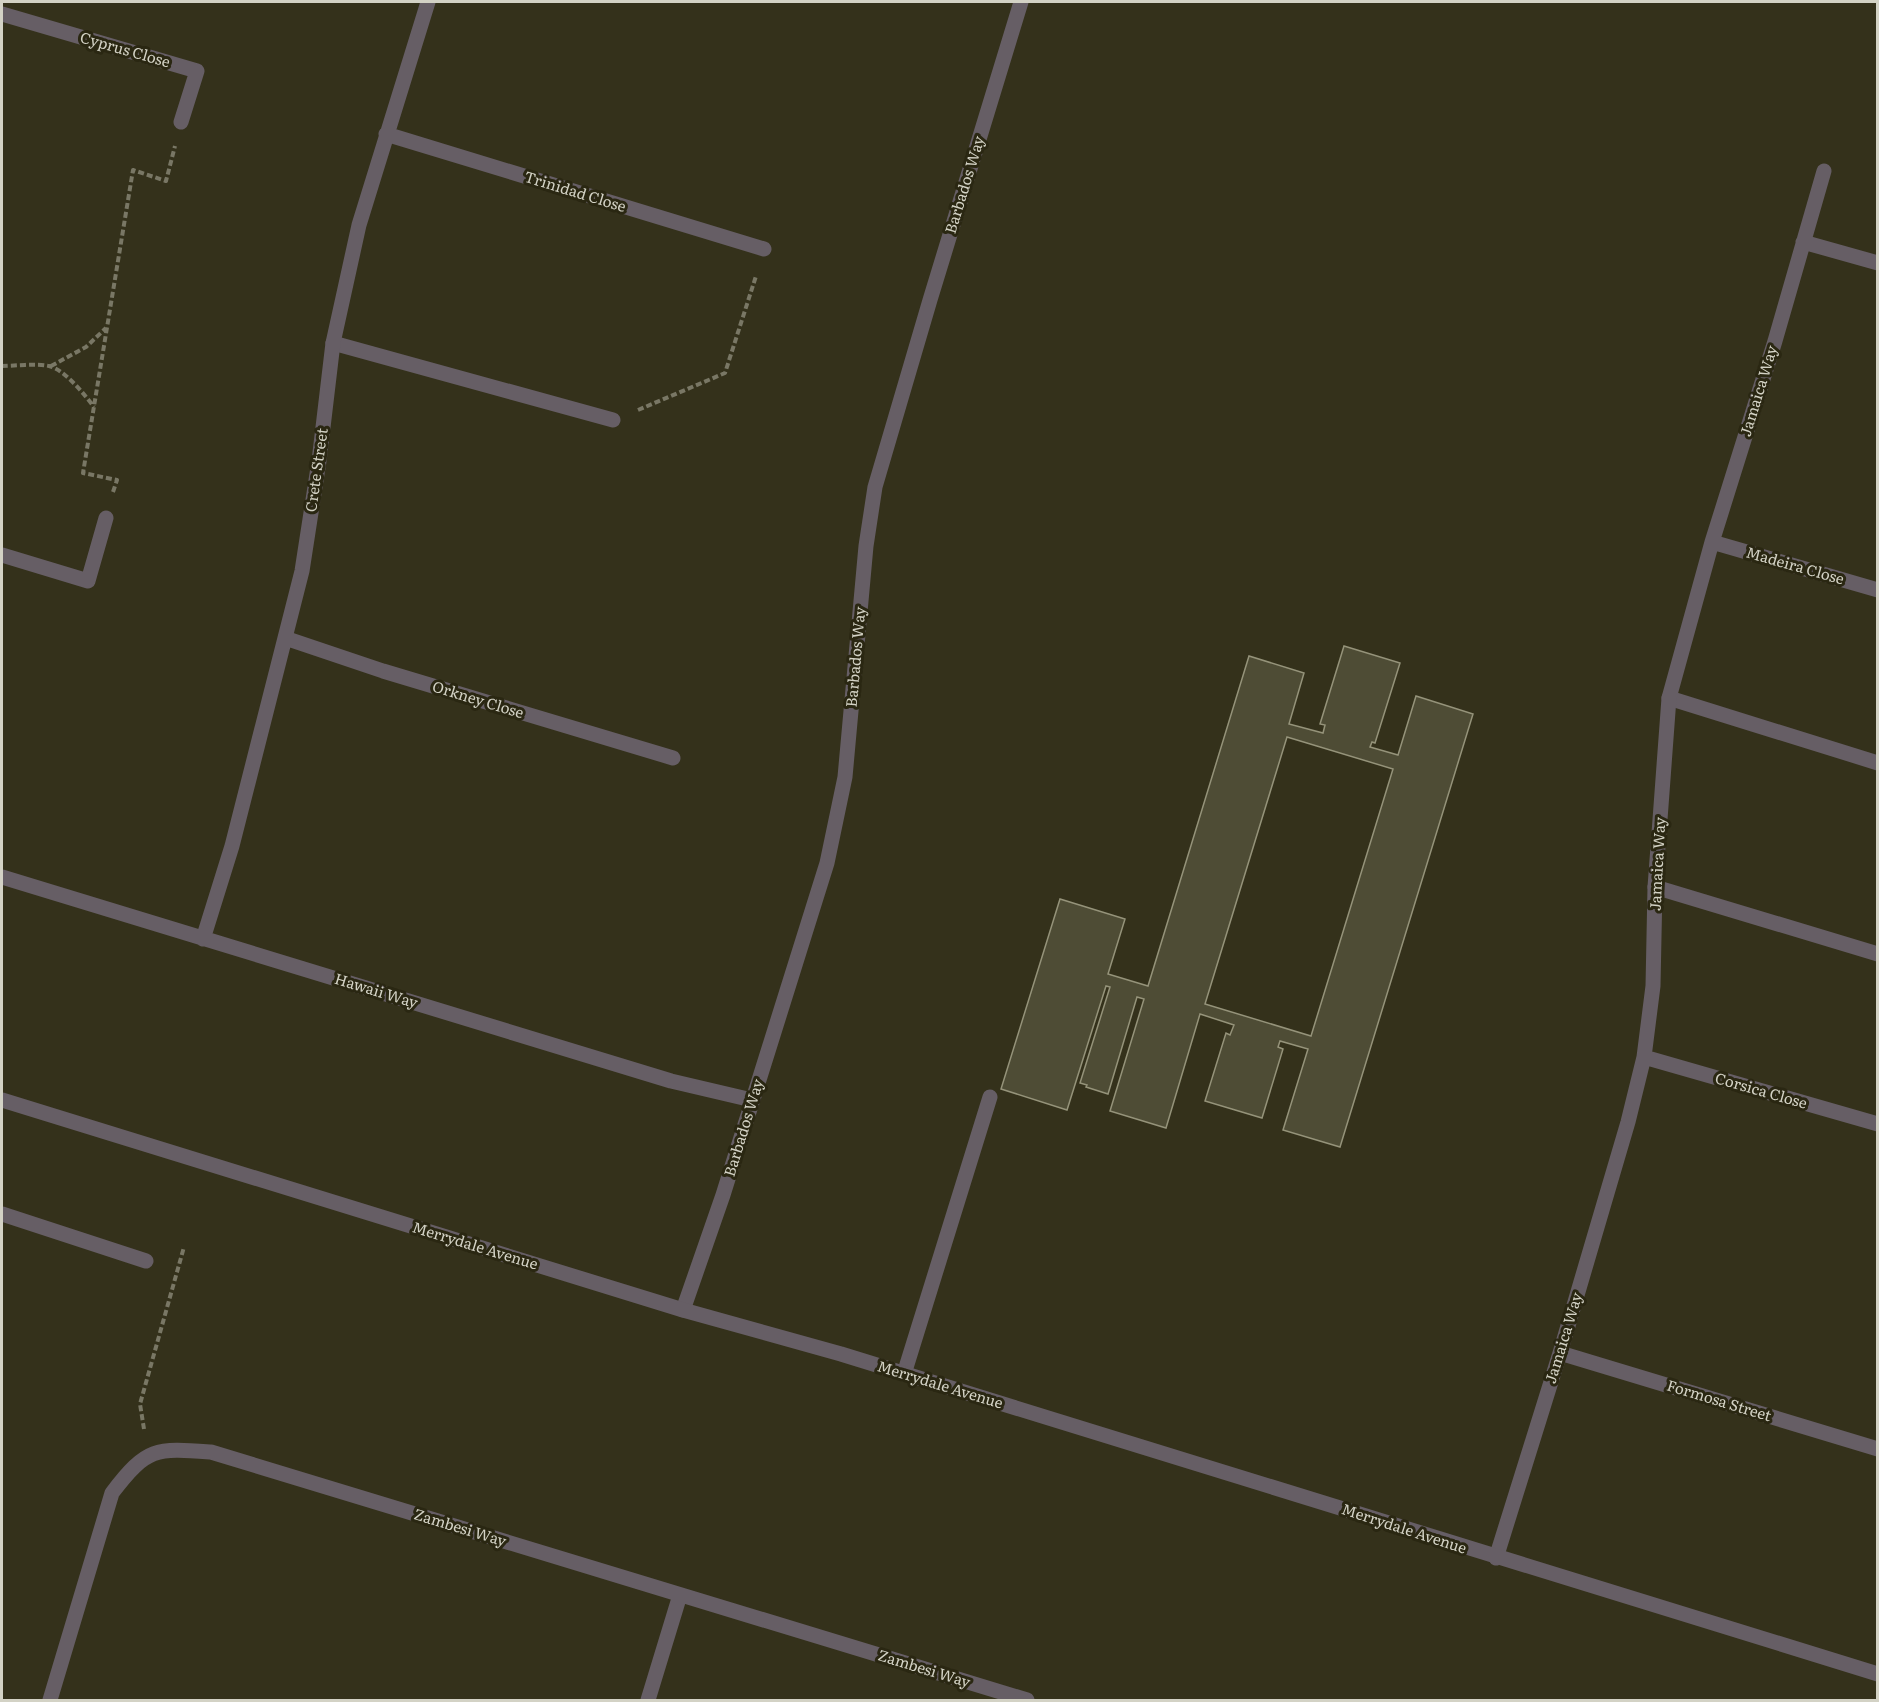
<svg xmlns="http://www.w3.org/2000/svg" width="1879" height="1702" viewBox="0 0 1879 1702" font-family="Literata,serif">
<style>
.building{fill:#4e4c35;stroke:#95937a;stroke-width:1.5;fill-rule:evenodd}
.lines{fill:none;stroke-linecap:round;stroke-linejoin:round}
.path{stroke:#797765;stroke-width:4;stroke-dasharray:6 3;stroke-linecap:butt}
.service{stroke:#665e65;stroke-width:15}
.minor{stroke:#665e65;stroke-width:15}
.tertiary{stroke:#665e65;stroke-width:15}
.labels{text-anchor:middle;stroke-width:6;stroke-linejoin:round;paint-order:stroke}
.street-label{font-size:15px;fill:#d3d2c5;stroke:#2a2712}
</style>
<rect width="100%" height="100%" fill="#34311b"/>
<path class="building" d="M1344 646 1400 663 1375 743 1372 742 1370 747 1398 755 1416 696 1473 714 1340 1147 1283 1130 1308 1049 1280 1041 1278 1047 1283 1049 1262 1118 1205 1101 1226 1033 1230 1035 1234 1025 1200 1014 1166 1128 1110 1111 1144 999 1137 997 1108 1094 1086 1087 1087 1085 1080 1083 1110 987 1106 986 1067 1110 1001 1089 1060 899 1125 919 1108 974 1148 986 1249 656 1304 673 1289 724 1323 733 1325 725 1320 724ZM1287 737 1393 769 1311 1036 1205 1004Z"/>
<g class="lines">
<path class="path" d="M2 366C15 366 36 363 49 366 65 370 84 394 94 407
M51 366 86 347 106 328
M638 410 725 373 756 276
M113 492 117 480 83 473 133 170 166 181 175 146
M144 1429 140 1404 184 1247"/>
<path class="service" d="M333 343 613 420
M1669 698 1878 763
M1655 887 1878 954
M2 1214 146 1261
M904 1374 990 1097"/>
<path class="minor" d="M2 14 197 71 181 122
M386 134 764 249
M1803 242 1878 263
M1712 542 1878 590
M2 555 88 581 106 518
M285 638 383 671 673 758
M2 877 671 1081 752 1100
M203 939 232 846 302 571 319 461 333 343 359 225 428 2
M1644 1057 1878 1124
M683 1310 723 1195 827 863 845 777 866 546 875 487 930 300 1021 2
M1560 1353 1878 1449
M1496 1558 1560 1353 1628 1122 1644 1057 1653 986 1655 887 1669 698 1712 542 1775 341 1824 171
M50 1700 112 1493C147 1447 156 1448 211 1452L1027 1700
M648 1700 680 1595"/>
<path class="tertiary" d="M2 1100 683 1310 841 1354 1878 1674"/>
</g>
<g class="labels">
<g class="street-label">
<text transform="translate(125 50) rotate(16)" y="5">Cyprus Close</text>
<text transform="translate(965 185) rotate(-73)" y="5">Barbados Way</text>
<text transform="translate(575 192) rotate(17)" y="5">Trinidad Close</text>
<text transform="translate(1759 391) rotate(-73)" y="5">Jamaica Way</text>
<text transform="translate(317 470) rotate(-82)" y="5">Crete Street</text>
<text transform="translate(1795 566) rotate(16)" y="5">Madeira Close</text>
<text transform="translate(856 657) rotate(-85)" y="5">Barbados Way</text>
<text transform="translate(478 700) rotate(17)" y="5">Orkney Close</text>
<text transform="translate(1658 864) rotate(-87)" y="5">Jamaica Way</text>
<text transform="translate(376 991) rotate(17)" y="5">Hawaii Way</text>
<text transform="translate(1761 1091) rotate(16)" y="5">Corsica Close</text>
<text transform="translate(744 1128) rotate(-73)" y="5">Barbados Way</text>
<text transform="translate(475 1246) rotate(17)" y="5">Merrydale Avenue</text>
<text transform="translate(1564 1338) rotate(-73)" y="5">Jamaica Way</text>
<text transform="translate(940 1385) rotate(17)" y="5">Merrydale Avenue</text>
<text transform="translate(1719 1401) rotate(17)" y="5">Formosa Street</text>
<text transform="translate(460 1528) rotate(17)" y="5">Zambesi Way</text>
<text transform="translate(1404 1529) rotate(18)" y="5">Merrydale Avenue</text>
<text transform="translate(924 1669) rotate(17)" y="5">Zambesi Way</text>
</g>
</g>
<rect width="1879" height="1702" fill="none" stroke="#d3d2c5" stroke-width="6"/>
</svg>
